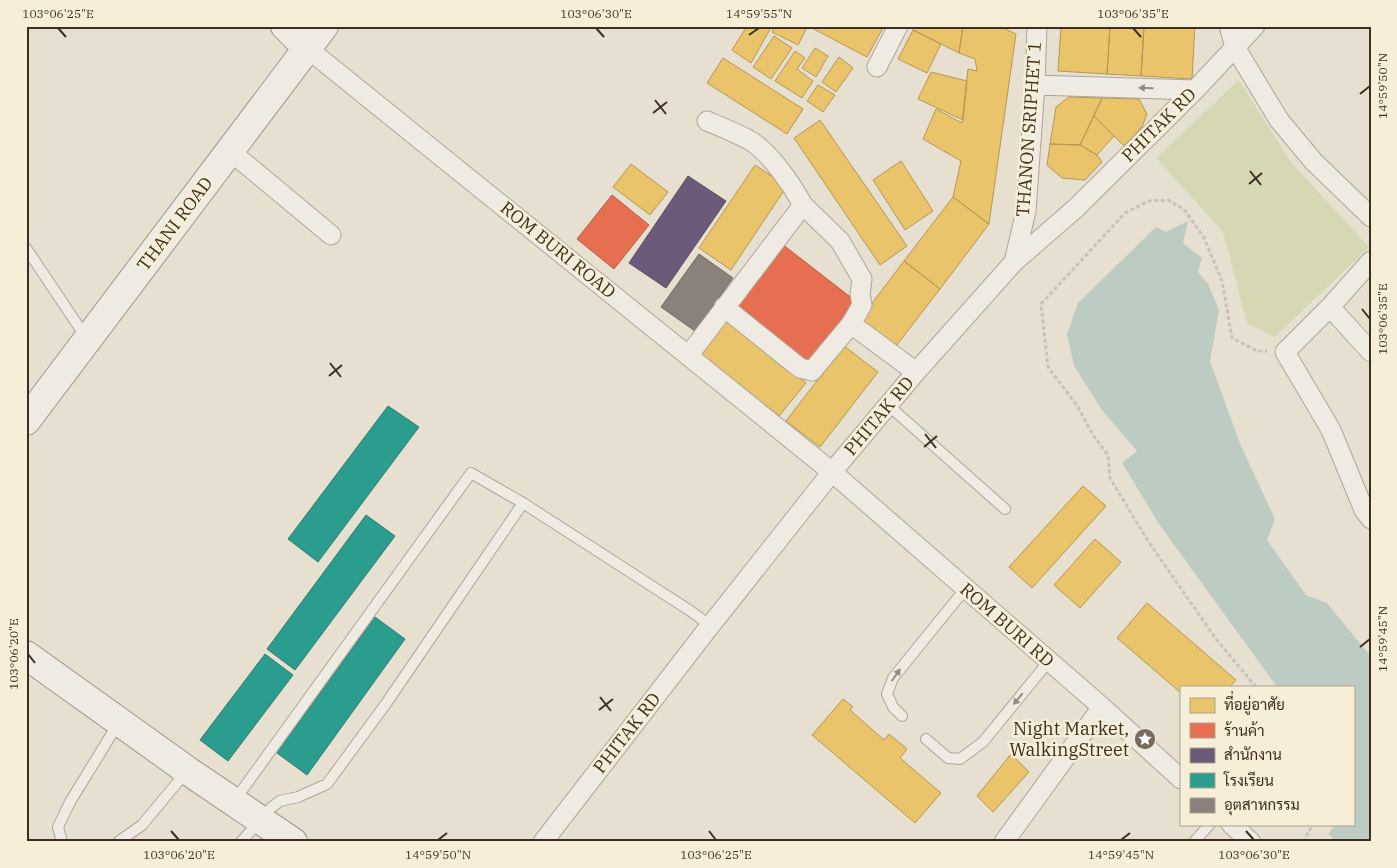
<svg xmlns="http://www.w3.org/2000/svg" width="1397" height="868" viewBox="0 0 1397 868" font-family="'IBM Plex Serif',Sarabun,serif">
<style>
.green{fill:#d6d7b3}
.water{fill:#bcccc2}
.homes{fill:#e9c46a;stroke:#b59754}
.shops{fill:#e76f51;stroke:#b45c42}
.offices{fill:#6d597a;stroke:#5f4c5f}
.schools{fill:#2a9d8f;stroke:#307c6e}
.industry{fill:#8a817c;stroke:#736860}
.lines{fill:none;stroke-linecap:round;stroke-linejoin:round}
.lane-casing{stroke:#ada599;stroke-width:12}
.street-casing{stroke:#ada599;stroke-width:21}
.secondary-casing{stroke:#9c958a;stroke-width:30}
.path{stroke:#c8c2b9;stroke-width:3;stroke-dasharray:4 2.5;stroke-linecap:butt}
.lane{stroke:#efebe3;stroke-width:10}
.street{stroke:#efebe3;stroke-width:19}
.secondary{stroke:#efebe3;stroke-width:28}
.oneway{fill:#968c82}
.ticks{fill:none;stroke:#3d2e20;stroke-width:2}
.labels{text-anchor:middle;stroke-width:5;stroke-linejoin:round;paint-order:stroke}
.street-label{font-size:18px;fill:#3d2e20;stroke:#f7eed8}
.poi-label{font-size:18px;fill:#3d2e20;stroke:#f7eed8;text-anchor:end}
.neatline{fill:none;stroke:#3d2e20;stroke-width:2}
.ticks-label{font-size:12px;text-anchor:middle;fill:#3d2e20}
</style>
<rect width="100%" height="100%" fill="#e7e0d1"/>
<path class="green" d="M1239 80 1290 161 1369 247 1275 337 1247 323 1223 232 1156 158Z"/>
<path class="water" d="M1188 221 1183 243 1202 258 1198 272 1208 284 1219 310 1210 361 1240 444 1275 519 1267 540 1306 595 1327 603 1371 657V842H1337L1328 834 1336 824H1353V687H1277L1159 524 1122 463 1137 451 1102 410 1074 366 1067 334 1078 303 1156 227 1166 232Z"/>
<path class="homes" d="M747 26H772L751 63 732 50Z
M775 26H808L798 45 772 32Z
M808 26H884L867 57Z
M914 26H963L959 53 913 30Z
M963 26H999L1016 34 989 224 953 197 961 161 923 139 936 109 962 123 968 69 977 71 975 59 959 53Z
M1061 26H1110L1107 74 1058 71Z
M1110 26H1144L1141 76 1107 74Z
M1144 26H1195L1192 79 1141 76Z
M913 30 941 44 927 73 898 59Z
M774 36 792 48 771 79 753 67Z
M815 48 828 56 816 77 802 68Z
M795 51 805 58 797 69 813 81 802 98 775 81Z
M839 57 853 68 836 92 822 82Z
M723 58 803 109 787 134 707 83Z
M931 72 967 81 963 120 918 99Z
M818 85 835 95 823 112 807 101Z
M1069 97 1102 98 1080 145 1050 144 1056 107Z
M1102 98 1139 99 1147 114 1142 127 1124 146 1094 116Z
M1094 116 1114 136 1097 155 1080 145Z
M820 120 907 246 880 265 794 138Z
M1050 144 1080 145 1097 155 1102 162 1085 180 1062 178 1047 165Z
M901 161 933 211 905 230 873 180Z
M631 164 668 192 650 215 613 187Z
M755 165 787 186 731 270 699 248Z
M953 197 989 224 940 289 904 261Z
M904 261 940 289 896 346 860 319Z
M726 320 806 383 779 416 699 353Z
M844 346 878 372 820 447 786 421Z
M1083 486 1106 506 1032 588 1009 567Z
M1095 539 1121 562 1080 608 1054 585Z
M1147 603 1236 680 1230 687H1181V693L1117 638Z
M843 699 853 707 850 710 884 740 889 734 907 749 900 758 941 793 915 823 812 735Z
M1011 754 1029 772 993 812 977 796Z"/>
<path class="shops" d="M612 195 649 225 614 269 577 239Z
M782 244 858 303 809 365 733 306Z"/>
<path class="offices" d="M688 176 726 201 666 288 629 263Z"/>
<path class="schools" d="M388 406 419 427 318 562 288 539Z
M366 515 395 536 295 670 267 649Z
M375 617 405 639 307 775 277 753Z
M265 654 293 675 228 761 200 740Z"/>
<path class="industry" d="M699 254 733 278 695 331 661 307Z"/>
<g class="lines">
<g class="lane-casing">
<path id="lane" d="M26 248 87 339
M888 405 1005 509
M902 716 893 707 887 694 893 678 966 588
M926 739 948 758 960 759 983 742 1049 661
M235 800 471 473 523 503 689 610 711 626
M62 842 58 827 70 802 119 722
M118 842 142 825 187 771
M241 842 272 807 280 801 298 797 327 784 385 705 523 503
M1194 842 1210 824"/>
</g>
<g class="street-casing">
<path id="street" d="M1229 26 1235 47 1279 120 1314 162 1371 217
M307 48 832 472 1102 707 1181 779
M877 67 898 26
M1035 85 1195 90
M230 151 331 235
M1371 261 1330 307 1285 352 1331 430 1364 510 1371 519
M1014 262 1026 211 1035 85 1037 26
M724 307 800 368 812 371 851 324 862 305 860 294 862 279 840 241 803 205
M1330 307 1371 352
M851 324 916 372
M688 356 803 205C792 185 770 152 749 140 736 133 721 127 707 121
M1231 824 1251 842
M543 842 706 631 832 472 916 372 1014 262 1076 208 1195 90 1255 26
M1004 842 1102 707"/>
</g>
<g class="secondary-casing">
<path id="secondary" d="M285 26 307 48
M26 421 324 26
M26 655 188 771 293 842"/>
</g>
<path class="path" d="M1256 687 1216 639 1148 541 1110 478 1108 455 1093 435 1078 407 1048 367 1041 304 1125 213 1149 201 1168 200 1184 209 1204 238 1222 281 1232 338 1257 351H1267
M1303 842 1313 824"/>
<use href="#lane" class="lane"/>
<use href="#street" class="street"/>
<use href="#secondary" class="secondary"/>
</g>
<defs><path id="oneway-solid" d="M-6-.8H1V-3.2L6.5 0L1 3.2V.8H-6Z" transform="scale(1.25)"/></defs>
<g class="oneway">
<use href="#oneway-solid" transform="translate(1146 88) rotate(-178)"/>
<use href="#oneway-solid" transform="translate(896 675) rotate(-55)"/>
<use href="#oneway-solid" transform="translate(1018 699) rotate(129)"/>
</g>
<path class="ticks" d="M58 28 66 37M596 28 604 37M1133 28 1141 37M749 35 759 28M1360 94 1370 86M655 100 666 114M653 113 667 102M1250 171 1261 185M1249 184 1262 173M1362 309 1370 319M330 363 341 377M329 376 342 365M925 434 936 448M924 447 937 436M1360 647 1370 639M28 654 35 663M600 697 611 711M599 710 613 699M171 831 179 840M709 831 716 840M1246 831 1254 840M438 840 447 833M1121 840 1130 833"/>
<defs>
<g id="sight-disc" transform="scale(1.125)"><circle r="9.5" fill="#786c5e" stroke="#f7eed8"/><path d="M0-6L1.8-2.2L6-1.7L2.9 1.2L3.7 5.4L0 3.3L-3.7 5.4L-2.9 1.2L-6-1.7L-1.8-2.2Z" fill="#fff"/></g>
</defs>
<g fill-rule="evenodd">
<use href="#sight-disc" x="1145" y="739"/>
</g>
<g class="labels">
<g class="street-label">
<text transform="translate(1159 125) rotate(-45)" y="6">PHITAK RD</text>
<text transform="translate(1029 129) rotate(-86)" y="6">THANON SRIPHET 1</text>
<text transform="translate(175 224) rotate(-53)" y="6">THANI ROAD</text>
<text transform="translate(558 250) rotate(39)" y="6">ROM BURI ROAD</text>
<text transform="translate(879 416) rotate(-50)" y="6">PHITAK RD</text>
<text transform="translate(1007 625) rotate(41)" y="6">ROM BURI RD</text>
<text transform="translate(627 733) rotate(-52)" y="6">PHITAK RD</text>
</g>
<g class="poi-label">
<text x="1129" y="735">Night Market,<tspan x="1129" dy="21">WalkingStreet</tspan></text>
</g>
</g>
<rect width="1397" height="868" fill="none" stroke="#f7eed8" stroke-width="55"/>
<rect x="1180" y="686" width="175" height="140" fill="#f7eed8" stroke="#ada18e"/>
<rect x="1190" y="698" width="25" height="15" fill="#e9c46a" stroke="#ada18e"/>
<text x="1224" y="710" font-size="15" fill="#3d2e20">ที่อยู่อาศัย</text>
<rect x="1190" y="723" width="25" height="15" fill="#e76f51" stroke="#ada18e"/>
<text x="1224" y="736" font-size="15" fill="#3d2e20">ร้านค้า</text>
<rect x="1190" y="748" width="25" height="15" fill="#6d597a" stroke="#ada18e"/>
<text x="1224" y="760" font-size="15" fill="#3d2e20">สำนักงาน</text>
<rect x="1190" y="773" width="25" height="15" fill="#2a9d8f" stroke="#ada18e"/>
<text x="1224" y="786" font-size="15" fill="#3d2e20">โรงเรียน</text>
<rect x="1190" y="798" width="25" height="15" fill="#8a817c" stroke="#ada18e"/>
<text x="1224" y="810" font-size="15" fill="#3d2e20">อุตสาหกรรม</text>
<rect x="28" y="28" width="1342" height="812" class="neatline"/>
<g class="ticks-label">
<text x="58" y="18">103°06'25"E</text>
<text x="596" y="18">103°06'30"E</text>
<text x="759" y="18">14°59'55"N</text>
<text x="1133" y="18">103°06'35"E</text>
<text transform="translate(1383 86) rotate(-90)" y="4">14°59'50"N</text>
<text transform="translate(1383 319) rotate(-90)" y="4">103°06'35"E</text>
<text transform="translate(1383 639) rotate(-90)" y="4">14°59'45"N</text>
<text transform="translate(14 654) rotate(-90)" y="4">103°06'20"E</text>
<text x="179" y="859">103°06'20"E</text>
<text x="438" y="859">14°59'50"N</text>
<text x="716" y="859">103°06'25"E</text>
<text x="1121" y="859">14°59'45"N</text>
<text x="1254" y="859">103°06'30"E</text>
</g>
</svg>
